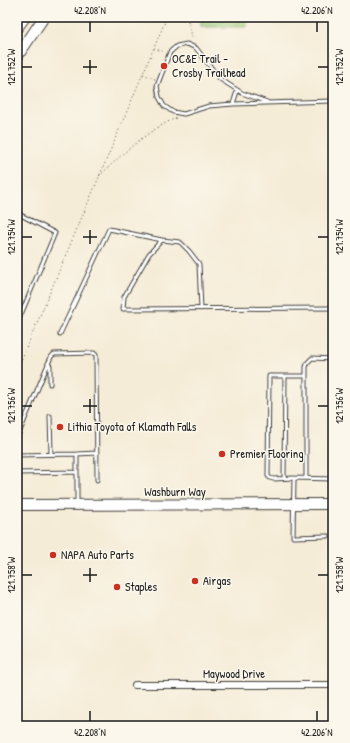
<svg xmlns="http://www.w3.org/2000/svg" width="350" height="743" viewBox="0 0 350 743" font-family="'Patrick Hand',sans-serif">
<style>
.green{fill:#99c775;stroke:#5a7248}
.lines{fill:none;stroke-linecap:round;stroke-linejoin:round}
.lane-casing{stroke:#3d3b38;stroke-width:5}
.street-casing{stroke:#3d3b38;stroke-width:8}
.primary-casing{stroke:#3d3b38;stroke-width:12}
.path{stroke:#3d3b38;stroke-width:1;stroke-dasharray:1 3;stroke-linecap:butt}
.lane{stroke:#fff;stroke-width:3}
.street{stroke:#fff;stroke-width:6}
.primary{stroke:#fff;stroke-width:10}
.ticks{fill:none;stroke:#1c1c1c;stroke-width:1.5}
.poi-dot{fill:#c8321e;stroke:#fbf7ec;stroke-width:1.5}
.labels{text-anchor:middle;stroke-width:3;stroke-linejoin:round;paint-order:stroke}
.poi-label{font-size:12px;fill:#1c1c1c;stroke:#fbf7ec;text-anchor:start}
.street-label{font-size:12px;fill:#1c1c1c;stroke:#fbf7ec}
.neatline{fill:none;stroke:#1c1c1c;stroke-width:1.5}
.ticks-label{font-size:10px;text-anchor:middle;fill:#1c1c1c}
</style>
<rect width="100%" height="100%" fill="#fbf7ec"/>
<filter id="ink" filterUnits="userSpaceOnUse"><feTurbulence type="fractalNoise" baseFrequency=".025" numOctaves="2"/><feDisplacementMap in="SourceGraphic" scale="8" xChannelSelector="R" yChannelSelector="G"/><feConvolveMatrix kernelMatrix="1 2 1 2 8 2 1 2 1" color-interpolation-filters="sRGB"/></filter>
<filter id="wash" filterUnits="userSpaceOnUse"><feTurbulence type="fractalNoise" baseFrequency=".012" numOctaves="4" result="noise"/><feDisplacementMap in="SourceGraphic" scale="16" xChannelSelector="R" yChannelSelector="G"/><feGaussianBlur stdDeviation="0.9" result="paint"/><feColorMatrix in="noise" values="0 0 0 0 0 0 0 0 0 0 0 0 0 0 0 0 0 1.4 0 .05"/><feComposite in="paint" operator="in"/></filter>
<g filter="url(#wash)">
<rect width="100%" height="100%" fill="#f5ecd7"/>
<path class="green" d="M201 17H247V27H201Z"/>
</g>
<g filter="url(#ink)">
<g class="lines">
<g class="lane-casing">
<path id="lane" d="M267 102 242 93 220 79 196 48 187 44 177 46 170 52 157 86 159 97 164 106 173 112 184 114 209 106 233 104 333 101
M233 104 237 91
M17 213 55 233 17 324
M201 309 199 264 189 251 180 242 162 240 149 254 124 297 123 309 333 308
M60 334 109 229 162 240
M48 363 50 366V384
M50 416 51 454
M17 438 51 357 54 354 94 353 96 355 97 480
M17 455 77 454
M17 473 77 472
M284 478 285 376
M294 478 273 479 270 478 268 476 269 376H306
M306 478V367L308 362 312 358 333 359
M77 503V454L97 453
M328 536 293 537 294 478 333 479"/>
</g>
<g class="street-casing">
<path id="street" d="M135 685H333"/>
</g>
<g class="primary-casing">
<path id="primary" d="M17 28 25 17
M17 57 44 17
M17 505 333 504"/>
</g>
<path class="path" d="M187 17 193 40
M154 48 164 52
M143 74 155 79
M99 176C123 154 146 131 176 118
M17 370 167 17"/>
<use href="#lane" class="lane"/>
<use href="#street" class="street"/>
<use href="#primary" class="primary"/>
</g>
</g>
<path class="ticks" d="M90 22V32M317 22V32M90 60V74M22 67H32M83 67H97M318 67H328M90 230V244M22 237H32M83 237H97M318 237H328M90 399V413M22 406H32M83 406H97M318 406H328M90 568V582M22 575H32M83 575H97M318 575H328M90 711V721M317 711V721"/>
<g class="poi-dot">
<circle cx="164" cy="66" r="4"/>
<circle cx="60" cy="427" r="4"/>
<circle cx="222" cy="454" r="4"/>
<circle cx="53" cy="555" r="4"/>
<circle cx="195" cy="581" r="4"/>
<circle cx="117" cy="587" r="4"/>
</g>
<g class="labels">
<g class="poi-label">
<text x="172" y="63">OC&amp;E Trail -<tspan x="172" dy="14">Crosby Trailhead</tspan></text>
<text x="68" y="431">Lithia Toyota of Klamath Falls</text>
<text x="230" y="458">Premier Flooring</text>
<text x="61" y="559">NAPA Auto Parts</text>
<text x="203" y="585">Airgas</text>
<text x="125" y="591">Staples</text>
</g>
<g class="street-label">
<text x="175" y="496">Washburn Way</text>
<text x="234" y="678">Maywood Drive</text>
</g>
</g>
<rect width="350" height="743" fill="none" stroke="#fbf7ec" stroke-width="44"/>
<rect x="22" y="22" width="306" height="699" class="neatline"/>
<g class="ticks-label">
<text x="90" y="14">42.208°N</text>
<text x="317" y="14">42.206°N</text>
<text transform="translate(339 67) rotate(-90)" y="4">121.752°W</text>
<text transform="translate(11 67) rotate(-90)" y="4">121.752°W</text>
<text transform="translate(339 237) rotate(-90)" y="4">121.754°W</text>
<text transform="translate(11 237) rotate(-90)" y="4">121.754°W</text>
<text transform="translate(339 406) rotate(-90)" y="4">121.756°W</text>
<text transform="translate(11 406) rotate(-90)" y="4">121.756°W</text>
<text transform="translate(339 575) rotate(-90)" y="4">121.758°W</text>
<text transform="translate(11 575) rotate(-90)" y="4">121.758°W</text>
<text x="90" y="736">42.208°N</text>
<text x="317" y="736">42.206°N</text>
</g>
</svg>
